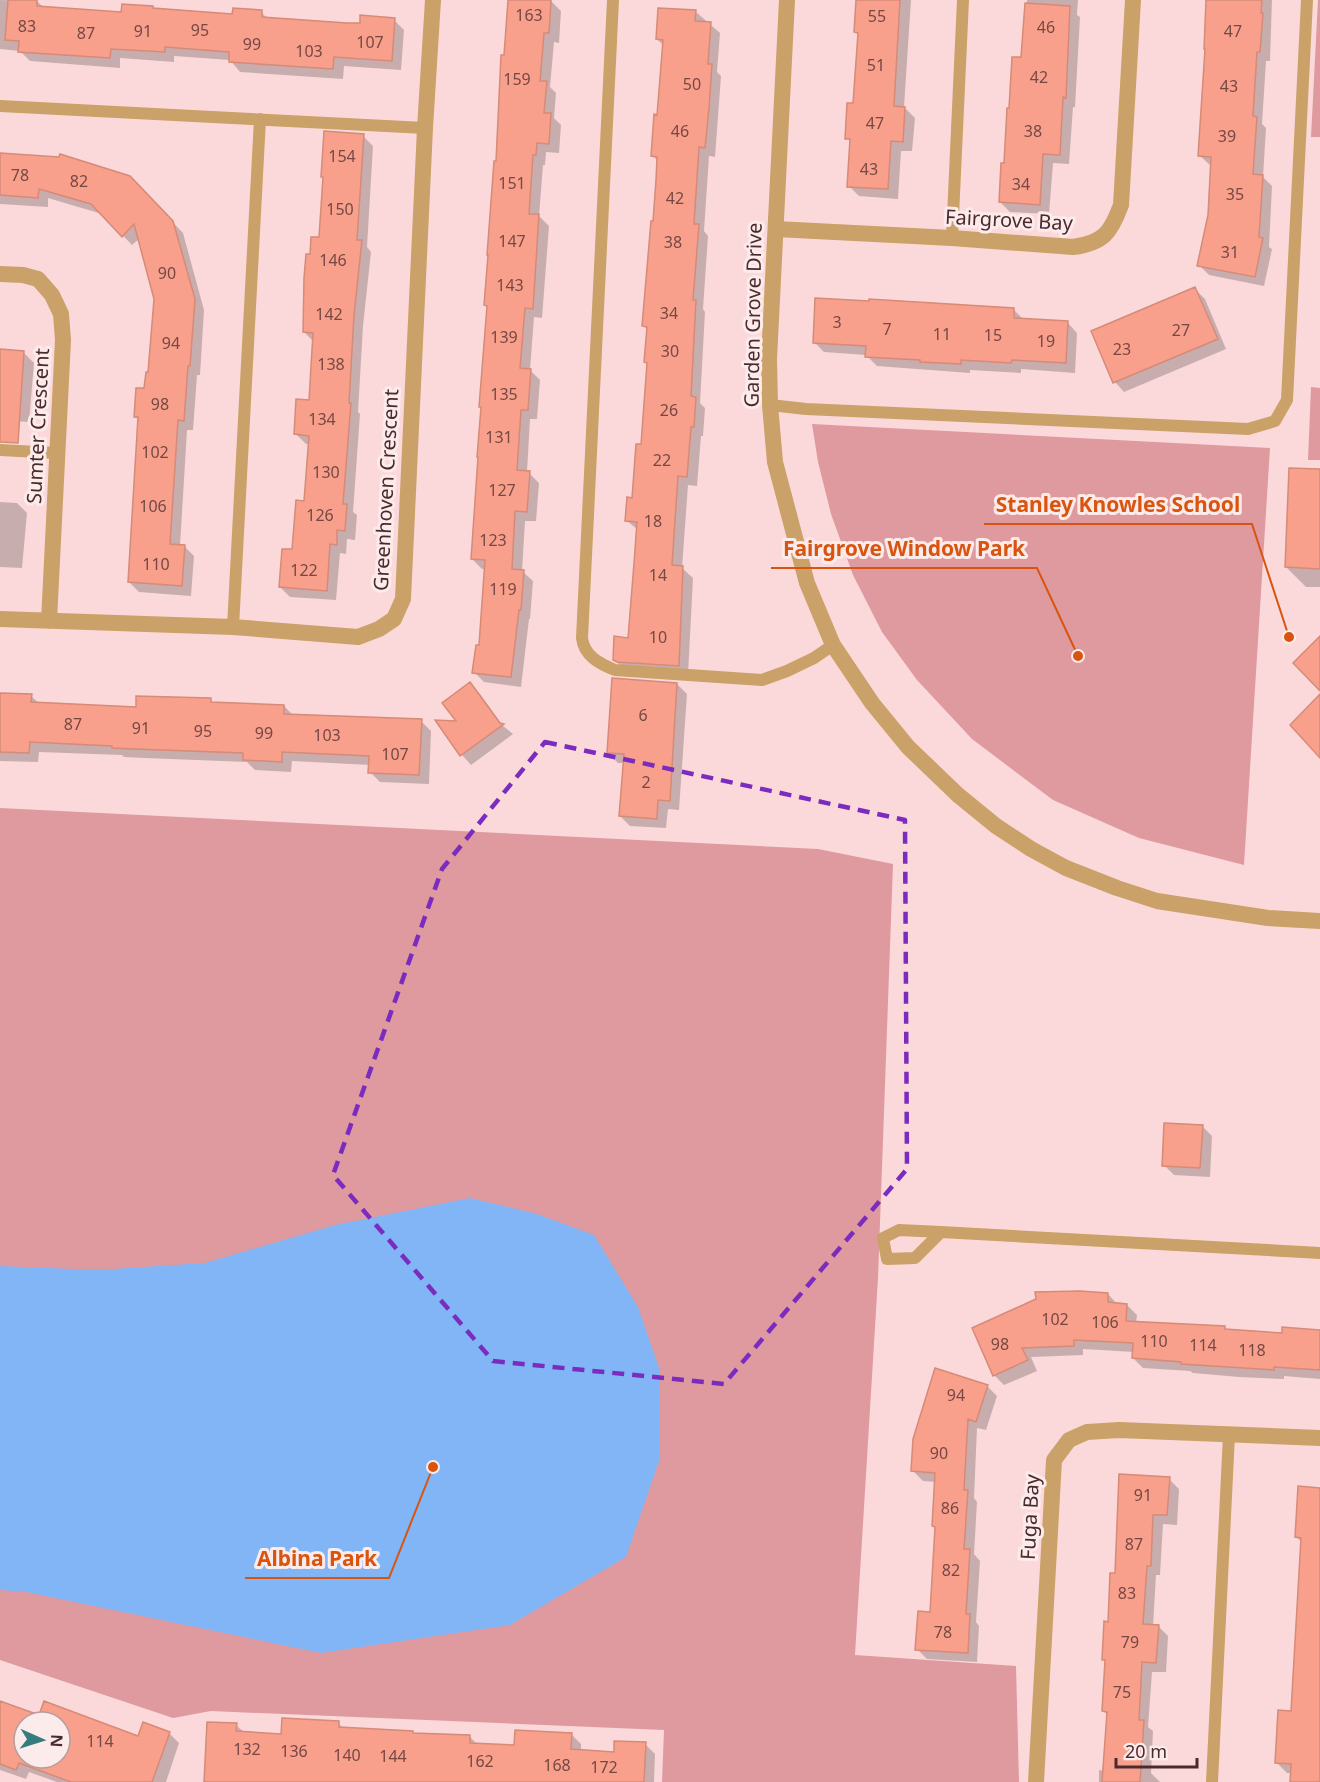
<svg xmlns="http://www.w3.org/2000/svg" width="1320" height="1782" viewBox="0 0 1320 1782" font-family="'Noto Sans',sans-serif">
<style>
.green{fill:#df9a9f}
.water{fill:#81b5f6}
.shadow{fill:#0003;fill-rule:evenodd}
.building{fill:#f8a08b;stroke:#d68a78;stroke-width:1.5;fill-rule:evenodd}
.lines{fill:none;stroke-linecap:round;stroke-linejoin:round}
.service{stroke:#caa168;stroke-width:12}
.minor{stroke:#caa168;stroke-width:16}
.tertiary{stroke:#caa168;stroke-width:16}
.marked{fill:none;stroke:#7b2cbf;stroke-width:4.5;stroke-dasharray:12 8;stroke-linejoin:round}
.labels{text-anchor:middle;stroke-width:6;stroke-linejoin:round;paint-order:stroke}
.number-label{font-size:16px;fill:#764844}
.street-label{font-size:20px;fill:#4b2a2d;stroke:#fcebeb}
.leader{fill:none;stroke:#d8540f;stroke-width:2}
.callout-dot{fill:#d8540f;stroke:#fcebeb;stroke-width:2}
.callout-label{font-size:21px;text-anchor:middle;font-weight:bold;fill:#d8540f;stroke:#fcebeb;stroke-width:6;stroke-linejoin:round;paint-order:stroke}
</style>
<rect width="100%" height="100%" fill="#fbd9da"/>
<path class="green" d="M1318 0H1320V137H1311Z
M1311 387 1320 388V460H1308Z
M812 424 1270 448 1244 865 1139 838 1053 800 972 739 917 680 882 632 853 575 831 514 818 462Z
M0 808 818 849 893 864 878 1278 855 1655 1016 1666 1019 1782H662L664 1730 211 1711 173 1718 0 1660Z"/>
<path class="water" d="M470 1198 537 1214 594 1235 638 1307 660 1371V1458L626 1557 510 1625 321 1653 26 1592 0 1590V1266L97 1270 205 1263 335 1225Z"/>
<path class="shadow" d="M0 0 37 1 44 8 122 13 153 8 155 9 234 15 261 12 268 19 347 25 394 20 404 30 401 70 344 66 343 79 240 72 230 60 174 56V62L120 58V68L30 61 20 51 0 49Z
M510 0 551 1 561 11 559 43 554 42 550 87 556 93 554 118 561 125 559 153 546 152 545 165H543L539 216 549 226 542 318 534 317 530 370 540 380 537 419H530L527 472 529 473 539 483 536 521H525L522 571 533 581 530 619H529L521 687 484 682 474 672 480 647 486 569H482L472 559 497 163Z
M858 0H911L904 107 915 118 912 151H901L898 199 859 196 849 186 851 142 847 138 855 105 859 35 856 32Z
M1027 0H1078L1077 15 1080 17 1075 107H1073L1069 164 1053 163 1049 214 1010 212 1000 202 1011 110 1023 59Z
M1208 0H1272L1270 61H1266L1262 124 1266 128 1263 177 1272 186 1269 247 1272 249 1264 286 1209 275 1199 265 1209 215 1212 166 1210 165 1200 156Z
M696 12 720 33 717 72 721 76 715 157 709 156 704 231 708 236 703 309 705 312 700 403 705 408 703 436H701L697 486 688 485 682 568 693 578 688 675 624 670 614 659 630 639 638 530 626 520 634 499 643 446 649 364 648 330 644 326 659 162 653 156 659 116 664 46 657 39Z
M363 136 373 146 367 247 371 252 363 326 358 412 360 414 353 512 357 515 355 540 347 539 346 554 340 553 336 600 290 597 280 587 293 551 306 502 310 444H306L296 434 310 401 314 342 304 332 311 255 320 239 324 179 322 176Z
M0 167 140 188 183 233 204 310 200 375H197L193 430H187L180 546H184L194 556 191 596 139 592 129 582 139 420 135 417 146 390 149 374 155 299 139 239 132 245 102 214 48 198V207L0 204Z
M1195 289 1205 299 1226 349 1124 392 1115 382Z
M1014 310 1024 320 1068 323 1077 333 1075 373 1021 369V373L970 370V373L877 366 866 355 824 352 814 342Z
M0 351 24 353 34 363 29 422 0 420Z
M1320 471V587H1306L1286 567Z
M0 502 17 503 27 513 22 568 0 567Z
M470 684 480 694 502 725 513 734 471 765 462 755 459 723Z
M677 684 687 694 679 810 668 809 666 828 630 826 620 816 624 763H618L608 753Z
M0 694 31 696 40 704 137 709 210 700 214 703 284 706 293 715 421 721 431 731 429 784 380 782 370 772V765L292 761 291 772 255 770 247 762 144 758 124 757 122 755 39 752 38 762 0 761Z
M1202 1126 1212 1136 1210 1177 1174 1175 1164 1165Z
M1108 1294 1118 1305H1127L1137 1315 1136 1323 1224 1328 1227 1331 1283 1334 1320 1331V1379L1284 1376V1379L1239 1377 1193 1373 1190 1371 1143 1368 1133 1358 1134 1352 1083 1349V1355L1031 1357 1037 1371 1004 1385 994 1375 974 1329Z
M987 1386 997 1396 986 1430 977 1428 974 1498 977 1502 974 1554 980 1561 976 1622 979 1626 977 1662 927 1659 917 1649 931 1614 937 1529 933 1526 936 1482 923 1481 913 1471Z
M1169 1479 1179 1489 1177 1525 1163 1524 1160 1575H1156L1153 1626H1158L1168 1636 1166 1672H1152L1148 1727 1153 1731 1151 1773 1160 1782H1099V1770L1105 1771 1108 1715 1103 1711 1106 1662 1103 1659 1116 1575Z
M1320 1489V1782H1291V1773H1287L1277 1763 1293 1712 1303 1543 1296 1537Z
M0 1702 40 1717 139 1738 169 1733 179 1743 166 1782H57L29 1772 26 1779 0 1770ZM24 1722H60V1758H24Z
M338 1723 344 1729 469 1736 478 1745 516 1747 571 1734 581 1744V1751L615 1753 645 1744 655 1754 654 1782H206L236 1725 245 1733 283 1735Z"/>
<path class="building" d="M8 0H37V6L121 12 122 4 153 6V8L232 14 233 8 262 10V17L347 23H360V15L395 18 392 61 334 57 333 69 229 62V52L165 47V52L111 49 110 58 18 52 19 41 5 40Z
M508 0H551L549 33H544L540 81H547L544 113H551L549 144 537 143 536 155H533L529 214H539L533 309 525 308 520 368 531 369 528 410H521L517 470 530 471 527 512 515 511 512 569 524 570 521 610H519L511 677 472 673 476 645H479L485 560 471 559 478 457H477L481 407H479L487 306 484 305 488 255H487L494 161H496L501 55H504Z
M856 0H900L894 106 905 107 903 142 891 141 888 189 847 187 850 139H845L847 103H853L858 33 854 32Z
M1206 0H1262L1261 13H1263L1260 52H1257L1253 116 1257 117 1253 174 1263 175 1259 237 1263 238 1255 277 1197 266 1208 215 1211 157 1198 156 1205 49H1204Z
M1025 3 1070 6 1066 98 1063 97 1060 155 1043 154 1040 205 999 202 1001 163H1004L1007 108H1009L1012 57H1021Z
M658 8 696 10 695 21 711 22 708 64H712L709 108 705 148 699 147 694 224H699L693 300H696L691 396 696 397 694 427H691L687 477 678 476 672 565 683 566 679 666 617 662 613 660 614 636 628 638 634 563 637 522 625 521 627 497 632 498 636 444H641L647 363 644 362 647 327 642 326 651 221H653L656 180 657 157 651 156 654 114 657 115 663 40 656 39Z
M324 131 364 134 357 240H362L354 315 349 403H351L343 504H347L345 531 337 530V545L330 544 327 591 279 587 282 549H292L296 500 304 501 309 436 294 434 296 399 309 400 313 333 303 332 304 278 306 254H310L311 237H319L323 177H321Z
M0 153 59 157 60 154 130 176 173 221 195 299 190 366H188L184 421 178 420 170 544 185 545 182 586 128 582 138 417H134L136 388H144L146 372H148L154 299 134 224 122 237 91 204 39 189 38 198 0 195Z
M1195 287 1218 339 1113 383 1091 331Z
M815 298 869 301V299L1014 308V318L1068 321 1066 363 1012 360 1011 363 961 360V364L920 362V360L865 357 866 346 813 343Z
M0 349 24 351 18 443 0 442Z
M1289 468 1320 469V569L1285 567Z
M1320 636V691L1293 663Z
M612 678 677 683 670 801 658 800 657 819 619 816 624 754 607 753Z
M470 682 500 723 504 724 460 756 435 720 456 721 442 703Z
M0 693 32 694 31 702 136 707V696L211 698V702L284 705V714L422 719 419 775 368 773 369 756 282 752V762L243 760V753L134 749 112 748V746L30 742 29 753 0 752Z
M1320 694V758L1290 725Z
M1164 1123 1203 1125 1200 1168 1162 1166Z
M1080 1291 1108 1293V1302L1127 1304 1126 1321 1225 1326V1329L1282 1333V1327L1320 1330V1370L1274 1367V1370L1228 1367 1181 1364V1362L1132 1358 1133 1343 1074 1340V1346L1022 1348 1028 1360 993 1376 972 1328 1036 1299 1035 1292Z
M935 1368 988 1385 976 1422 968 1419 964 1490H968L964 1549H970L966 1614H970L968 1653 915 1650 918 1611 930 1612 935 1527 932 1526 935 1473 911 1471 913 1439Z
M1119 1474 1170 1477 1167 1515H1153L1151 1566H1147L1143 1624 1159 1625 1156 1663 1142 1662 1139 1720H1144L1140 1782H1102L1107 1712 1102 1711 1105 1660H1102L1104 1621 1108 1622 1110 1573H1115Z
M1298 1486 1320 1488V1782H1290L1291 1764 1275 1763 1278 1710 1291 1711 1301 1538 1295 1537Z
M0 1701 39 1715 44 1701 138 1736 143 1722 170 1732 152 1782H71L19 1763 16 1770 0 1764ZM24 1722H60V1758H24Z
M282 1718 339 1721V1727L413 1731V1733L470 1735V1743L514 1745 515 1730 572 1733 571 1749 614 1752V1741L646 1742 644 1782H204L207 1722 237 1723 236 1731 281 1734Z"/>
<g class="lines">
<path class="service" d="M613 0 582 638C584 656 600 664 615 670L762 680 787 671 814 658 833 645
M0 106 425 128
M952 238 963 0
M770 405 806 409 1248 429 1275 421 1287 400 1307 0
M0 450 57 453
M233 627 260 119
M941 1232 915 1258 887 1259 883 1238 899 1230 941 1232 1320 1253
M1212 1782 1229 1435"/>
<path class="minor" d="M776 229 952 238 1073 247C1104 243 1111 232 1121 205L1133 0
M0 274 23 275 38 279 52 295 61 314 63 340 49 621
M0 619 233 627 358 637 379 629 394 619 403 599 425 128 433 0
M1036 1782 1054 1460 1069 1440 1087 1432 1119 1430 1320 1438"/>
<path class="tertiary" d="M787 0 769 359 770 405 775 462 807 583 833 645 872 703 908 747 958 795 996 826 1031 849 1066 868 1117 888 1157 901 1268 918 1320 921"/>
</g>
<path class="marked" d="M545 742 905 820 907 1169 724 1384 493 1361 333 1175 442 869Z"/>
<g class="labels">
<g class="number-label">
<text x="529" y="21">163</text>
<text x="877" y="22">55</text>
<text x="27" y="32">83</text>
<text x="1046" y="33">46</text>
<text x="200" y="36">95</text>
<text x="143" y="37">91</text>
<text x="1233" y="37">47</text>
<text x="86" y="39">87</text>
<text x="370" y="48">107</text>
<text x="252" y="50">99</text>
<text x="309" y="57">103</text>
<text x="876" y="71">51</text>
<text x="1039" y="83">42</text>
<text x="517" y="85">159</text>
<text x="692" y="90">50</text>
<text x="1229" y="92">43</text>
<text x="875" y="129">47</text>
<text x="680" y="137">46</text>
<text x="1033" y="137">38</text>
<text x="1227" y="142">39</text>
<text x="342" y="162">154</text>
<text x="869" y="175">43</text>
<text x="20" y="181">78</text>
<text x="79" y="187">82</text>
<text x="512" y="189">151</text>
<text x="1021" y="190">34</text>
<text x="1235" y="200">35</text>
<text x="675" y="204">42</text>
<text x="340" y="215">150</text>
<text x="512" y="247">147</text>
<text x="673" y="248">38</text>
<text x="1230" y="258">31</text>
<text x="333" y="266">146</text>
<text x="167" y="279">90</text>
<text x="510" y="291">143</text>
<text x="669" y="319">34</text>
<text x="329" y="320">142</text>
<text x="837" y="328">3</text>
<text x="887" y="335">7</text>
<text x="1181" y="336">27</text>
<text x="942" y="340">11</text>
<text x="993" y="341">15</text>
<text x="504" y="343">139</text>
<text x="1046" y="347">19</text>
<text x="171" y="349">94</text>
<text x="1122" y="355">23</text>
<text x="670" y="357">30</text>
<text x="331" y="370">138</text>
<text x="504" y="400">135</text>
<text x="160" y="410">98</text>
<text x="669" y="416">26</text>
<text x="322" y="425">134</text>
<text x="499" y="443">131</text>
<text x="155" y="458">102</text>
<text x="662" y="466">22</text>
<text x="326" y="478">130</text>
<text x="502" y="496">127</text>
<text x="153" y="512">106</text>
<text x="320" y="521">126</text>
<text x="653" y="527">18</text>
<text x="493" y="546">123</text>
<text x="156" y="570">110</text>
<text x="304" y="576">122</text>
<text x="658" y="581">14</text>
<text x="503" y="595">119</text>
<text x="658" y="643">10</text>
<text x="643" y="721">6</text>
<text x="73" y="730">87</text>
<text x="141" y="734">91</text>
<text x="203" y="737">95</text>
<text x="264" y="739">99</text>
<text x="327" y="741">103</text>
<text x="395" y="760">107</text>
<text x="646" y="788">2</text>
<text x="1055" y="1325">102</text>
<text x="1105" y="1328">106</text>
<text x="1154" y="1347">110</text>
<text x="1000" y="1350">98</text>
<text x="1203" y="1351">114</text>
<text x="1252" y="1356">118</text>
<text x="956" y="1401">94</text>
<text x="939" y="1459">90</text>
<text x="1143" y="1501">91</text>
<text x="950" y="1514">86</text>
<text x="1134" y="1550">87</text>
<text x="951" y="1576">82</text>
<text x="1127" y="1599">83</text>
<text x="943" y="1638">78</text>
<text x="1130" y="1648">79</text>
<text x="1122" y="1698">75</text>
<text x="100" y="1747">114</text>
<text x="247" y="1755">132</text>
<text x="294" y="1757">136</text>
<text x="347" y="1761">140</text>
<text x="393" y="1762">144</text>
<text x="480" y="1767">162</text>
<text x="557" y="1771">168</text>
<text x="604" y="1773">172</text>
</g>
<g class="street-label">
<text transform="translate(1009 220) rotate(3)" y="7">Fairgrove Bay</text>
<text transform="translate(753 315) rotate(-89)" y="7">Garden Grove Drive</text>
<text transform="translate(38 426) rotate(-87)" y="7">Sumter Crescent</text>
<text transform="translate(386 490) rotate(-87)" y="7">Greenhoven Crescent</text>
<text transform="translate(1030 1517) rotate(-87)" y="7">Fuga Bay</text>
</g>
</g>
<path class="leader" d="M1289 637L1252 524H984M1078 656L1037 568H771M433 1467L389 1578H245"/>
<g class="callout-dot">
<circle cx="1289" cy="637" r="6"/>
<circle cx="1078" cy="656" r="6"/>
<circle cx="433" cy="1467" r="6"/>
</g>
<g class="callout-label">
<text x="1118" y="512">Stanley Knowles School</text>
<text x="904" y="556">Fairgrove Window Park</text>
<text x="317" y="1566">Albina Park</text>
</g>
<g transform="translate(42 1740) rotate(93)"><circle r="28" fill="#fcebeb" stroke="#b59e9f" stroke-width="1.5"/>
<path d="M0-4.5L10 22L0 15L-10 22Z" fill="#347d7c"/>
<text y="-9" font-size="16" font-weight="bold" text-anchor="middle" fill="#4b2a2d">N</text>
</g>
<path d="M1116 1758v9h81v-9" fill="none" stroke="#4b2a2d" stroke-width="3"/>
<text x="1125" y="1758" font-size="18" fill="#4b2a2d" stroke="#fcebeb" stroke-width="4.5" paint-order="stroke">20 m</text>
</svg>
